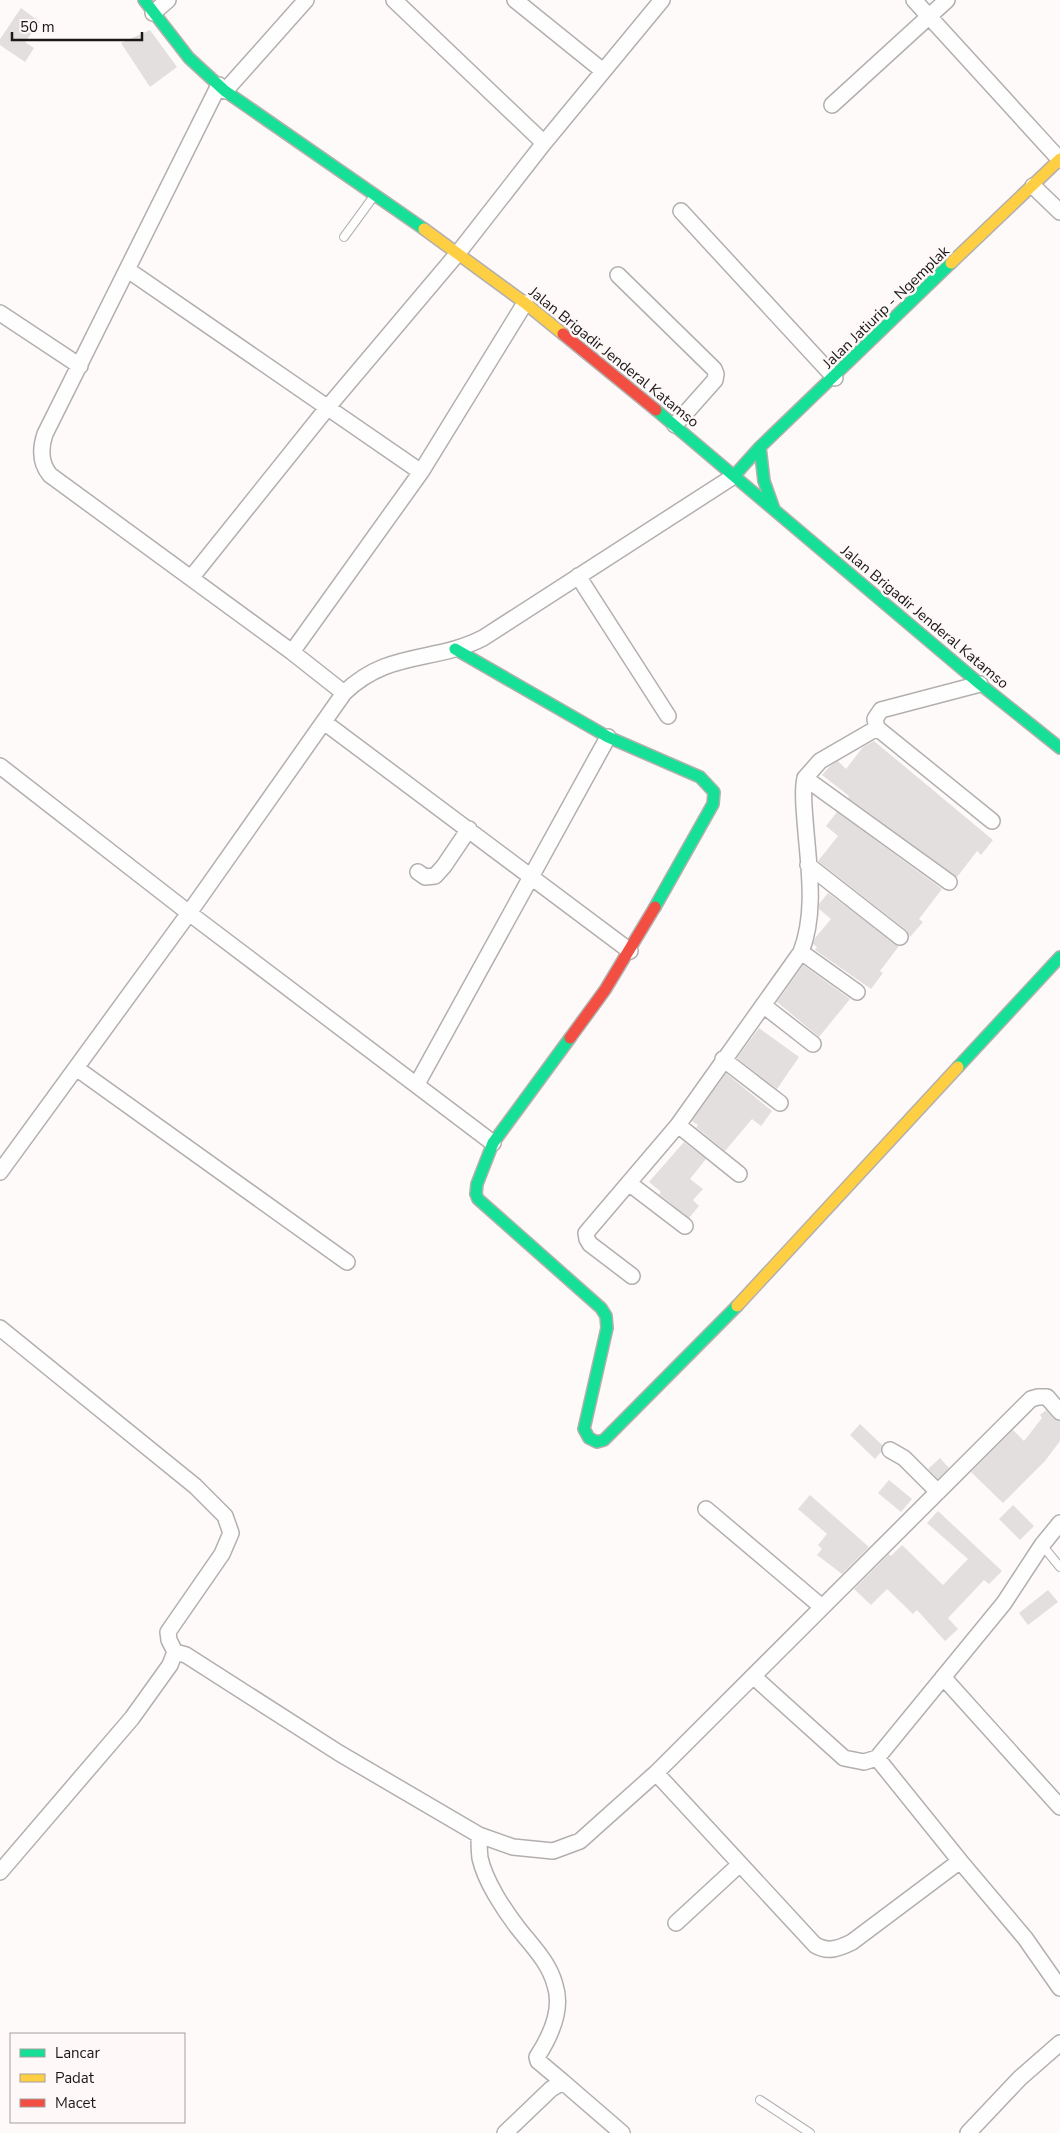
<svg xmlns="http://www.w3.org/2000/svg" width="1060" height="2133" viewBox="0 0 1060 2133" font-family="'Nunito Sans',sans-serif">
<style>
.building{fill:#e3dfde}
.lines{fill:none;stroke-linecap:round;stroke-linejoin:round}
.lane-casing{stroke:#b3afaf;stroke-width:10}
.street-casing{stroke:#b3afaf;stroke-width:18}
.fast-casing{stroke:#b3afaf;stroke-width:14}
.slow-casing{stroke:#b3afaf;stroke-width:14}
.jam-casing{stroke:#b3afaf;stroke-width:14}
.lane{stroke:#fffefe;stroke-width:8}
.street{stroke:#fffefe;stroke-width:15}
.fast{stroke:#16e098;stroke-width:11}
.slow{stroke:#ffcf43;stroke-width:11}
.jam{stroke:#f24e42;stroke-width:11}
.labels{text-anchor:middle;stroke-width:5;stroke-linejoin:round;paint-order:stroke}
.street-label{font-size:15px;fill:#1d1818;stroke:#fef9f8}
</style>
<rect width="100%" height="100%" fill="#fdfaf9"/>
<path class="building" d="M21 8 40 22 25 42 34 48 25 62 0 45V39Z
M150 30 177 67 150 87 121 43Z
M874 741 993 840 981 855 977 851 957 877 848 798 849 796 822 775 830 766 838 761 846 769 863 747Z
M837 812 942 889 919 919 923 922 910 937 906 930 818 861 838 836 826 826Z
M828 893 899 946 880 971 883 973 871 989 815 950 817 947 813 944 815 938 831 919 819 909V904Z
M803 965 850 999 819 1037 777 1002Z
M759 1028 799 1057 777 1089 737 1058Z
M726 1073 772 1111 761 1126 752 1119 725 1151 696 1127 698 1125 692 1121Z
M684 1142 706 1159 690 1179 703 1189 693 1200 699 1206 689 1218 659 1194 661 1192 649 1182Z
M1046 1410 1053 1418 1060 1421V1441L1045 1461 1003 1503 971 1472 1013 1430 1024 1441 1042 1418 1040 1415Z
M860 1424 882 1445 881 1452 875 1459 850 1435Z
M940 1458 949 1468 938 1479 928 1469Z
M889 1480 912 1499 901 1512 878 1493Z
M810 1495 869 1547 842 1574 817 1555 822 1549 818 1545 827 1534 798 1509Z
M1013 1505 1034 1526 1020 1540 999 1519Z
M938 1511 1002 1571 989 1584 984 1580 948 1618 958 1629 945 1641 917 1610 913 1614 887 1589 871 1605 854 1589 889 1554 891 1556 902 1545 943 1585 968 1559 927 1523Z
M1048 1590 1058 1602 1028 1625 1019 1613Z"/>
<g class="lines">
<g class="lane-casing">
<path id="lane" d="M344 237 374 196
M1042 1545 1060 1567
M760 2100 810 2133"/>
</g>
<g class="street-casing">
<path id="street" d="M394 0 544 143
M515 0 603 71
M914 0 1060 160
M153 13 168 0
M219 85 45 434C40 449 40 463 50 475L292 652 344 693
M225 91 306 0
M832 105 947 0
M1033 186 1060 212
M681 211 835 378
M128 270 421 472
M618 275 714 369 716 374 715 380 675 425
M0 313 80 366
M578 576 668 716
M191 578 328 407 458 253 544 143 662 0
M292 652 421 472 525 303
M980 684 881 710 875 719 877 728 992 821
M324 722 630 951
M877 728 820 761 805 778 949 882
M0 766 189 913 493 1143
M808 865 900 937
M418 872 425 877 435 876 444 866 469 829
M801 952 857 992
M763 1005 813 1044
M723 1059 780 1103
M76 1068 347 1262
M417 1084 608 737
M678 1125 739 1174
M0 1172 189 913 344 693C388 650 434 663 483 638L734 476
M630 1184 685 1226
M632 1276 590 1244 587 1239 586 1233 678 1125 801 952C817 911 808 863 805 820 804 806 802 791 805 778
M0 1328 195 1486 225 1516 231 1533 222 1554 168 1632 169 1640 175 1652 170 1665 132 1718 0 1872
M890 1450 904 1458 938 1492
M706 1509 822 1607
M175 1652 186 1655 339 1753 479 1835 513 1847 553 1851 580 1841 656 1773 1031 1399 1038 1397H1047L1060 1412
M753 1676 844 1758 864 1762 877 1758 1004 1603 1042 1545 1060 1523
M943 1677 1060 1807
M656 1773 815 1945C828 1953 840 1948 852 1942L960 1861 877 1758
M479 1835C479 1842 479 1850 480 1858 485 1881 504 1910 518 1928 532 1946 549 1962 555 1985 563 2009 550 2037 537 2057L538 2061 563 2082
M960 1861 1025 1938 1060 1988
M676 1923 740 1864
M505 2133 551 2089 563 2082 622 2133
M968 2133 1020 2078 1060 2043"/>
</g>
<g class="fast-casing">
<path id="fast" d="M144 0 189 58 225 91 424 229
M656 410 980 684 1060 748
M760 447 764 481 774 509
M734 476 760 447 951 263
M455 649 608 737 700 777 714 792 713 804 655 907
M570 1038 493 1143 477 1184 476 1194 478 1199 601 1308 606 1316 607 1328 584 1429 589 1438 597 1442 604 1440 737 1306
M958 1067 1060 957"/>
</g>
<g class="slow-casing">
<path id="slow" d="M424 229 525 303 563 334
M951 263 1060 159
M737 1306 958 1067"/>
</g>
<g class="jam-casing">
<path id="jam" d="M563 334 656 410
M570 1038 605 990 655 907"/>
</g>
<use href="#lane" class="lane"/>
<use href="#street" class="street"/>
<use href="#fast" class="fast"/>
<use href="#slow" class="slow"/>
<use href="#jam" class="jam"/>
</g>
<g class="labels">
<g class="street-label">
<text transform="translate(886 307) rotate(-44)" y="5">Jalan Jatiurip - Ngemplak</text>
<text transform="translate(614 357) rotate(39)" y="5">Jalan Brigadir Jenderal Katamso</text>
<text transform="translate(925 617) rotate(40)" y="5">Jalan Brigadir Jenderal Katamso</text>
</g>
</g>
<rect x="10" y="2033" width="175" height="90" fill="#fef9f8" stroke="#a49f9e"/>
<rect x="20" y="2049" width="25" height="8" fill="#16e098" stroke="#a49f9e"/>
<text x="55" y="2058" font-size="15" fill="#1d1818">Lancar</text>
<rect x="20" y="2074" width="25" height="8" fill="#ffcf43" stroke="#a49f9e"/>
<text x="55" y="2083" font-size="15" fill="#1d1818">Padat</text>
<rect x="20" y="2099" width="25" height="8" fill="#f24e42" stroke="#a49f9e"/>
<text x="55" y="2108" font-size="15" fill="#1d1818">Macet</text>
<path d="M12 32v8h130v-8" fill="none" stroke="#1d1818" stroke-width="2.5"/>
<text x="20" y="32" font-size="15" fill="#1d1818" stroke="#fef9f8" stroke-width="4" paint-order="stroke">50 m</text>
</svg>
